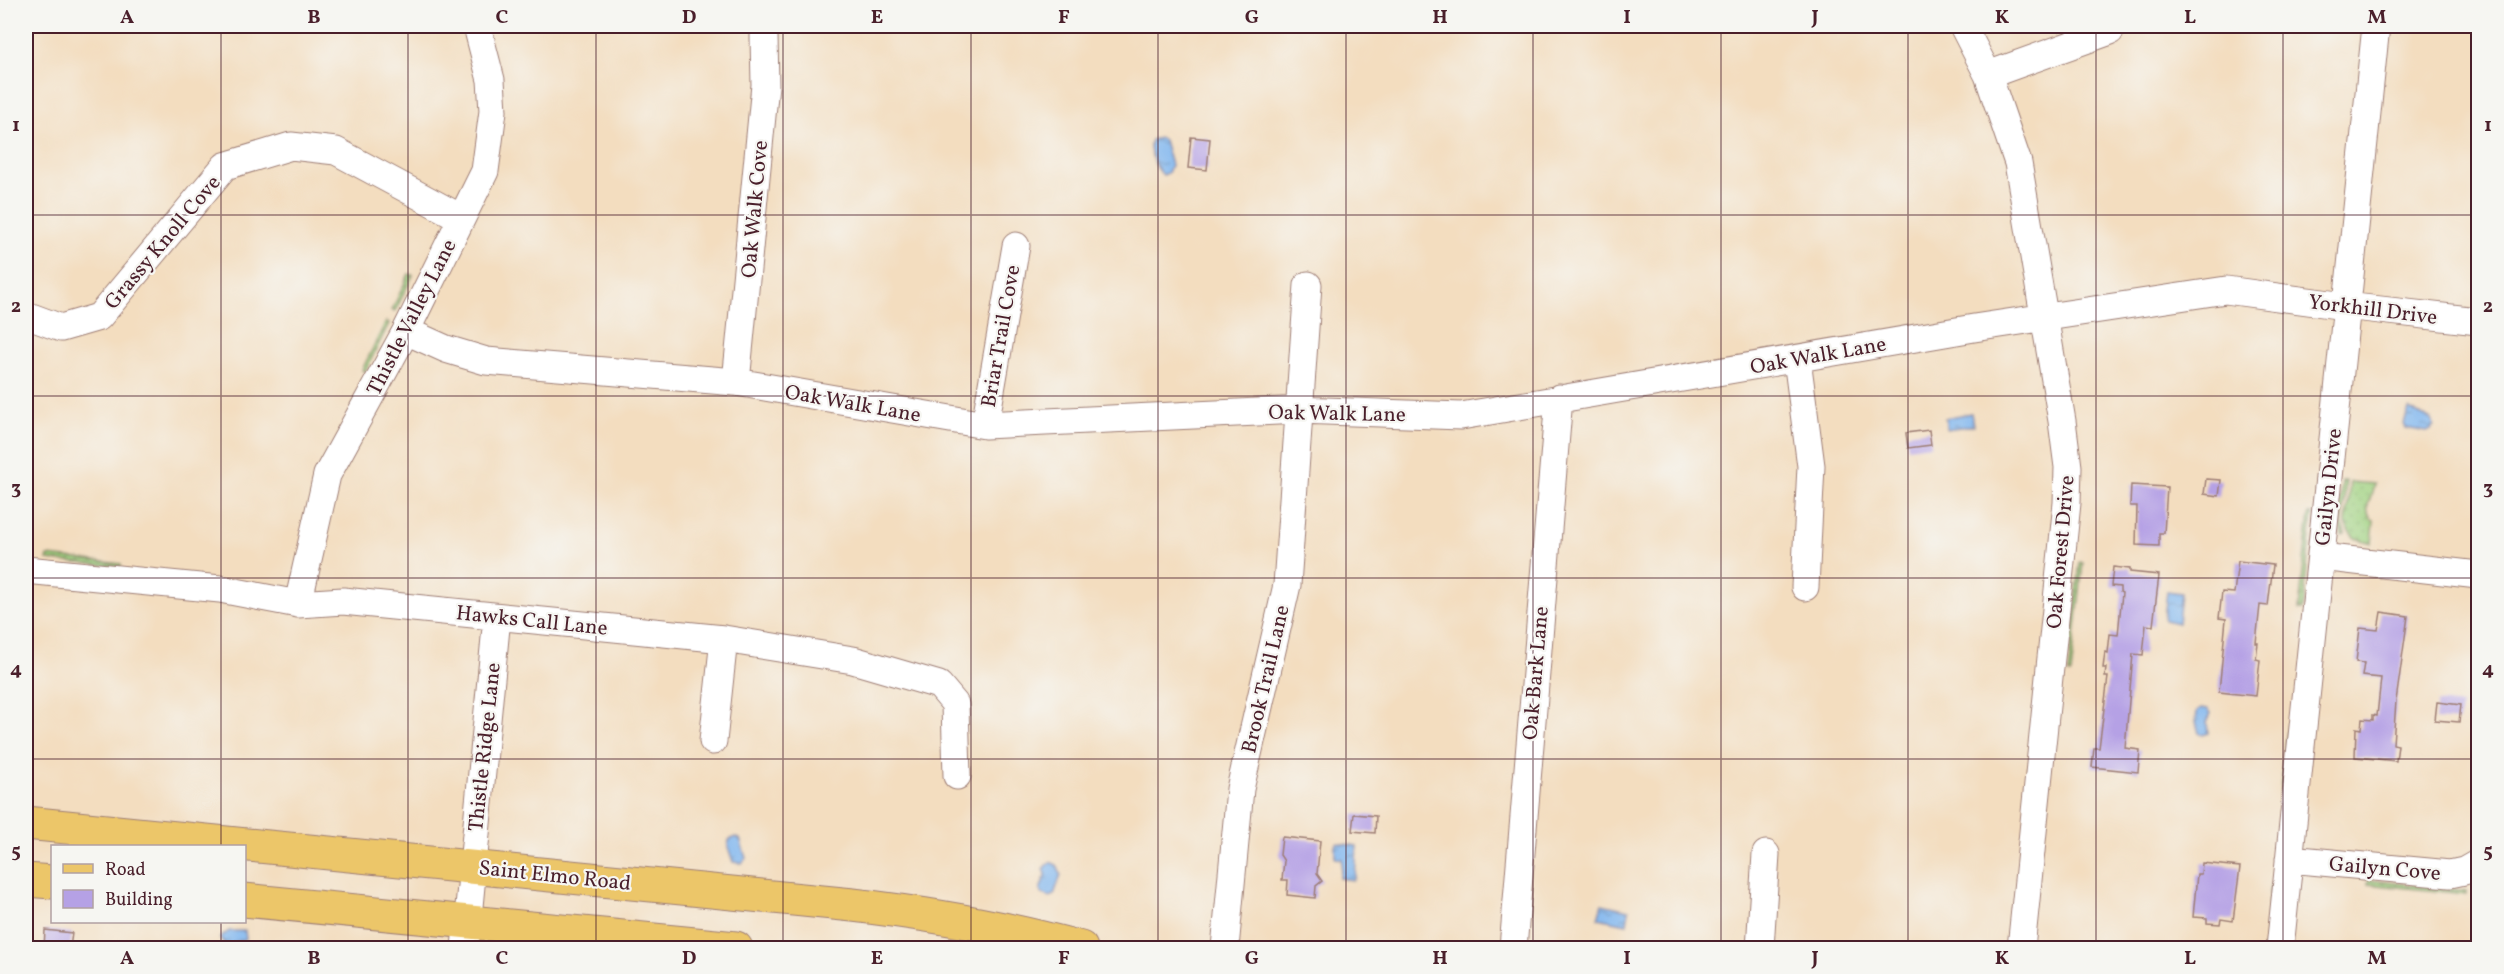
<svg xmlns="http://www.w3.org/2000/svg" width="2504" height="974" viewBox="0 0 2504 974" font-family="Vollkorn,serif">
<style>
.grass{fill:url(#grass-dots);stroke:#757856;stroke-width:1.5}
.water{fill:url(#water-ripples);stroke:#646a8c;stroke-width:1.5}
.building{fill:#b5a1e5}
.lines{fill:none;stroke-linecap:round;stroke-linejoin:round}
.minor-casing{stroke:#9e7e75;stroke-width:29}
.major-casing{stroke:#9e7e75;stroke-width:35}
.minor{stroke:#fff;stroke-width:27}
.major{stroke:#ecc669;stroke-width:33}
.grid{fill:none;stroke:#4a1f2b;stroke-width:1.5;stroke-opacity:0.55}
.labels{text-anchor:middle;stroke-width:4.5;stroke-linejoin:round;paint-order:stroke}
.street-label{font-size:21px;fill:#4a1f2b;stroke:#f6f6f2}
.neatline{fill:none;stroke:#4a1f2b;stroke-width:2}
.grid-label{font-size:20px;text-anchor:middle;font-weight:bold;fill:#4a1f2b}
</style>
<defs>
<pattern id="grass-dots" width="8" height="8" patternUnits="userSpaceOnUse" patternTransform="scale(1.5)"><rect width="8" height="8" fill="#a0d180"/><path d="M2 2h.1M6 6h.1" fill="none" stroke="#8bb36f" stroke-width="1.8" stroke-linecap="round"/></pattern>
<pattern id="water-ripples" width="26" height="14" patternUnits="userSpaceOnUse" patternTransform="scale(1.5)"><rect width="26" height="14" fill="#7fb5ee"/><path d="M2 4q2-2 4 0t4 0M15 11q2-2 4 0t4 0" fill="none" stroke="#6a93c1"/></pattern>
</defs>
<rect width="100%" height="100%" fill="#f6f6f2"/>
<filter id="ink" filterUnits="userSpaceOnUse"><feTurbulence type="fractalNoise" baseFrequency=".0167" numOctaves="2"/><feDisplacementMap in="SourceGraphic" scale="12" xChannelSelector="R" yChannelSelector="G"/><feConvolveMatrix kernelMatrix="1 2 1 2 8 2 1 2 1" color-interpolation-filters="sRGB"/></filter>
<filter id="wash" filterUnits="userSpaceOnUse"><feTurbulence type="fractalNoise" baseFrequency=".008" numOctaves="4" result="noise"/><feDisplacementMap in="SourceGraphic" scale="24" xChannelSelector="R" yChannelSelector="G"/><feGaussianBlur stdDeviation="1.35" result="paint"/><feColorMatrix in="noise" values="0 0 0 0 0 0 0 0 0 0 0 0 0 0 0 0 0 1.4 0 .05"/><feComposite in="paint" operator="in"/></filter>
<g filter="url(#wash)">
<rect width="100%" height="100%" fill="#f3ddbf"/>
<path class="grass" d="M409 274 413 275 395 311 392 310Z
M386 322 389 323 365 372 362 370Z
M2342 481H2346L2342 524 2345 534 2342 535 2338 519Z
M2350 482 2374 484C2373 496 2363 506 2370 518L2374 520 2372 543 2355 538 2348 530 2346 523Z
M2309 514H2312L2303 610H2299Z
M48 556 121 564V567L47 560Z
M2080 562 2083 563 2071 674H2068Z
M2287 725 2290 726 2282 804H2279Z
M2369 880 2466 891V894L2368 884Z
M2270 886 2273 887 2267 948H2264Z"/>
<path class="water" d="M1160 138 1164 140 1171 165 1168 173 1163 175C1156 168 1147 151 1151 140Z
M2409 409 2432 420 2434 426 2431 430 2427 432 2406 428 2404 424Z
M1971 413 1973 425 1947 429 1945 418Z
M2167 591 2181 593 2178 623 2164 620Z
M2201 708 2208 709 2211 713 2207 722 2208 733 2203 735 2199 733 2196 722 2197 711Z
M735 837 740 839 746 858 742 863 733 862 728 847 729 840Z
M1337 843 1357 846 1355 878 1353 880 1340 878 1342 859 1335 858V846Z
M1050 862 1057 865 1061 874 1054 895 1049 897 1042 894 1040 890 1046 874 1044 869Z
M1602 904 1629 910 1627 924 1598 918Z
M229 931H245L246 939 235 942 227 947 220 938Z"/>
<g id="blocks">
<path class="building" d="M1191 137 1210 139 1207 170 1188 168Z
M1929 430 1931 445 1908 448 1906 433Z
M2206 479 2221 480 2219 496 2204 494Z
M2131 485 2167 487 2164 533H2159V546L2136 545 2137 506H2130Z
M2238 561 2273 565 2268 606 2260 605 2256 643H2258L2256 659 2260 660 2256 696 2219 692 2226 619 2219 618 2222 592 2234 593Z
M2113 567 2130 569V572L2159 575 2153 626 2146 625 2143 655 2133 654 2125 748 2140 750 2138 772 2092 767 2094 748H2099L2108 677H2105L2106 668H2103L2105 652 2108 653 2110 634 2118 635 2122 593 2120 592V587L2111 586Z
M2381 612 2408 616 2396 701 2393 744 2398 745 2396 761 2355 757 2356 728 2361 729 2362 719 2373 720V715L2377 716 2381 678 2362 676 2364 663 2356 662 2360 628 2378 630Z
M2437 702 2461 705 2459 722 2435 720Z
M1354 814 1376 816 1375 833 1352 831Z
M1282 837 1320 841 1317 874 1322 881 1316 886 1315 898 1287 895 1288 880H1282L1284 861 1280 855Z
M2202 863 2240 867 2233 921 2221 919 2220 924 2207 923V918L2193 917 2197 874H2201Z
M45 930 72 933 70 948H44Z"/>
</g>
</g>
<g filter="url(#ink)">
<use href="#blocks" fill-opacity="0" stroke="#9e7e75" stroke-width="1.5"/>
<g class="lines">
<g class="minor-casing">
<path id="minor" d="M1963 26 1988 75 2018 163 2062 421 2068 467 2067 503 2021 948
M1988 75 2110 31 2111 26
M26 315 61 328 99 317 225 166 291 146 336 151 461 218
M406 331 446 349 486 361 736 382 985 425 1299 410 1461 416 1974 328 2226 290 2345 306 2478 321
M1797 359 1811 466 1805 587
M736 382 765 85 764 36
M985 425 1016 246
M2321 557 2478 575
M26 570 220 589 298 604 343 601 724 639 853 660 939 685 955 704 957 776
M298 604 327 475 406 331 485 171 493 111 491 80 477 26
M713 741 724 639
M2289 859 2450 874 2464 871 2478 863
M465 948 497 617
M1225 948 1240 789 1287 585 1308 285
M1513 948 1559 398
M1760 948 1766 854
M2280 948 2376 26"/>
</g>
<g class="major-casing">
<path id="major" d="M26 823 853 905C930 914 1006 927 1081 948
M26 880 52 882
M244 900 736 948"/>
</g>
<use href="#minor" class="minor"/>
<use href="#major" class="major"/>
</g>
</g>
<path class="grid" d="M221 26V846M408 26V948M596 26V948M783 26V948M971 26V948M1158 26V948M1346 26V948M1533 26V948M1721 26V948M1908 26V948M2096 26V948M2283 26V948M26 215H2478M26 396H2478M26 578H2478M26 759H2478M221 922V948"/>
<g class="labels">
<g class="street-label">
<text transform="translate(754 209) rotate(-85)" y="7">Oak Walk Cove</text>
<text transform="translate(162 242) rotate(-50)" y="7">Grassy Knoll Cove</text>
<text transform="translate(2373 309) rotate(7)" y="7">Yorkhill Drive</text>
<text transform="translate(411 317) rotate(-63)" y="7">Thistle Valley Lane</text>
<text transform="translate(1000 336) rotate(-80)" y="7">Briar Trail Cove</text>
<text transform="translate(1818 355) rotate(-10)" y="7">Oak Walk Lane</text>
<text transform="translate(853 403) rotate(10)" y="7">Oak Walk Lane</text>
<text transform="translate(1337 413) rotate(1)" y="7">Oak Walk Lane</text>
<text transform="translate(2328 487) rotate(-84)" y="7">Gailyn Drive</text>
<text transform="translate(2060 552) rotate(-85)" y="7">Oak Forest Drive</text>
<text transform="translate(532 620) rotate(6)" y="7">Hawks Call Lane</text>
<text transform="translate(1535 673) rotate(-85)" y="7">Oak Bark Lane</text>
<text transform="translate(1265 679) rotate(-77)" y="7">Brook Trail Lane</text>
<text transform="translate(484 747) rotate(-84)" y="7">Thistle Ridge Lane</text>
<text transform="translate(2385 868) rotate(5)" y="7">Gailyn Cove</text>
<text transform="translate(555 875) rotate(6)" y="7">Saint Elmo Road</text>
</g>
</g>
<rect width="2504" height="974" fill="none" stroke="#f6f6f2" stroke-width="66"/>
<rect x="51" y="845" width="195" height="78" fill="#f6f6f2" stroke="#b1a0a2" stroke-width="1.5"/>
<rect x="63" y="864" width="30" height="9" fill="#ecc669" stroke="#b1a0a2" stroke-width="1.5"/>
<text x="105" y="875" font-size="18" fill="#4a1f2b">Road</text>
<rect x="63" y="890" width="30" height="18" fill="#b5a1e5" stroke="#b1a0a2" stroke-width="1.5"/>
<text x="105" y="905" font-size="18" fill="#4a1f2b">Building</text>
<rect x="33" y="33" width="2438" height="908" class="neatline"/>
<g class="grid-label">
<text x="127" y="23">A</text>
<text x="314" y="23">B</text>
<text x="502" y="23">C</text>
<text x="689" y="23">D</text>
<text x="877" y="23">E</text>
<text x="1064" y="23">F</text>
<text x="1252" y="23">G</text>
<text x="1440" y="23">H</text>
<text x="1627" y="23">I</text>
<text x="1815" y="23">J</text>
<text x="2002" y="23">K</text>
<text x="2190" y="23">L</text>
<text x="2377" y="23">M</text>
<text x="16" y="131">1</text>
<text x="2488" y="131">1</text>
<text x="16" y="312">2</text>
<text x="2488" y="312">2</text>
<text x="16" y="494">3</text>
<text x="2488" y="494">3</text>
<text x="16" y="675">4</text>
<text x="2488" y="675">4</text>
<text x="16" y="857">5</text>
<text x="2488" y="857">5</text>
<text x="127" y="964">A</text>
<text x="314" y="964">B</text>
<text x="502" y="964">C</text>
<text x="689" y="964">D</text>
<text x="877" y="964">E</text>
<text x="1064" y="964">F</text>
<text x="1252" y="964">G</text>
<text x="1440" y="964">H</text>
<text x="1627" y="964">I</text>
<text x="1815" y="964">J</text>
<text x="2002" y="964">K</text>
<text x="2190" y="964">L</text>
<text x="2377" y="964">M</text>
</g>
</svg>
